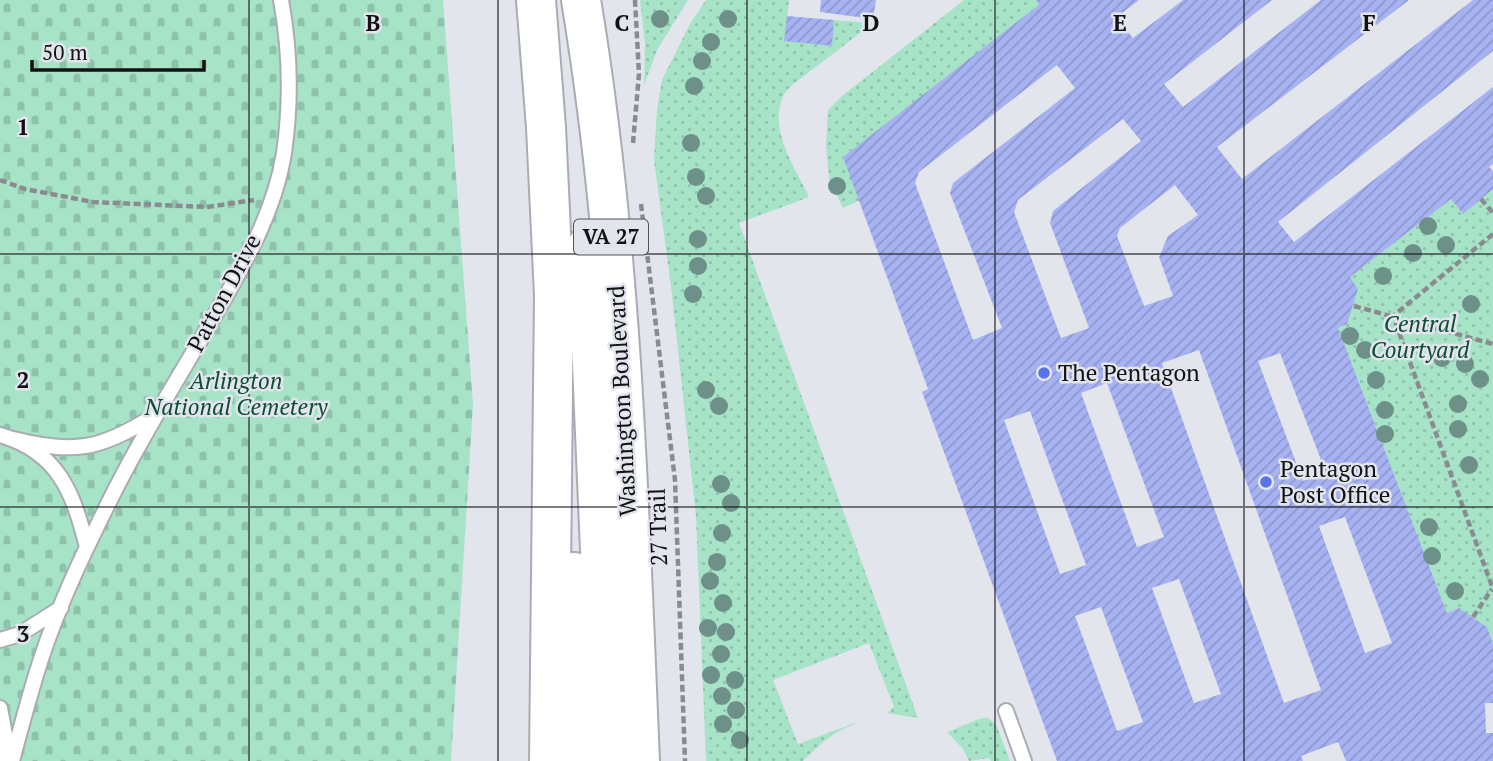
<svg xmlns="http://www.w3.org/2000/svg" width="1493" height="761" viewBox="0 0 1493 761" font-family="'PT Serif',serif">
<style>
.grass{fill:url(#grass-dots)}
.cemetery{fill:url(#cemetery-stones)}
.building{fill:url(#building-hatch);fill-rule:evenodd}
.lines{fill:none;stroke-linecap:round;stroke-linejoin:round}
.lane-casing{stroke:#aaacb3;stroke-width:18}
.highway-casing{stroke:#aaacb3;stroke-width:42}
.path{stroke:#8a8b91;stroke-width:4.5;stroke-dasharray:7 3.5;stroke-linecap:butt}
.lane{stroke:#fff;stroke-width:14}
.highway{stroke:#fff;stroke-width:38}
.tree{fill:#6d9189}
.grid{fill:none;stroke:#121215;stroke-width:2;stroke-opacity:0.55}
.poi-dot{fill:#5974ea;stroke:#e3e5ed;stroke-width:2.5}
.labels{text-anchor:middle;stroke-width:5;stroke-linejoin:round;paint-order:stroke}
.shield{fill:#e3e5ed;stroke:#515156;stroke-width:2}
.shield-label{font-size:21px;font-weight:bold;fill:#121215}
.street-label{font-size:23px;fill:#121215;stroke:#e3e5ed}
.park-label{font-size:23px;font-style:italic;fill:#0d4d37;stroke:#e3e5ed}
.poi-label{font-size:23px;fill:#121215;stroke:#e3e5ed;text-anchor:start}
.grid-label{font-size:23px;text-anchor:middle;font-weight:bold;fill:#121215;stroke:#e3e5ed;stroke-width:5;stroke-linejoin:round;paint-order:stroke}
</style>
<defs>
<pattern id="grass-dots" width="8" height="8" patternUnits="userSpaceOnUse" patternTransform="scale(1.75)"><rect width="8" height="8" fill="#a7e3c7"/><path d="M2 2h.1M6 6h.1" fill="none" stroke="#8fc2aa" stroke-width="1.8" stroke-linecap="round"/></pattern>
<pattern id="cemetery-stones" width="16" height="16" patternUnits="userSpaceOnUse" patternTransform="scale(1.75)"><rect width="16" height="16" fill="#a7e3c7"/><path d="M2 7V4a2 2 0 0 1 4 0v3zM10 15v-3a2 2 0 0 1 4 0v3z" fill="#8fc2aa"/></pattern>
<pattern id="building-hatch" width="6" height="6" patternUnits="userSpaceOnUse" patternTransform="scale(1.75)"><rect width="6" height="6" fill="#a6b2f1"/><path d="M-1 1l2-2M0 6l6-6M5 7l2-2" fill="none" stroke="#8e98ce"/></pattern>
</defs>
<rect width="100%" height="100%" fill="#e3e5ed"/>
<path class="grass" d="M640 0H688L657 50 644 85 645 44Z
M706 0H789L785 41 831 46 834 20 873 23 791 86C788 90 783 94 782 99 769 131 796 169 809 197L739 223 918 718 887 713 894 707 869 643 773 680 798 744 863 720C832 733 827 738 803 761H706L696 516 671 286 654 160 657 109 662 80 690 24Z
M964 0H1036L1040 4 860 200 843 208 829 179 826 145 828 110 842 96Z
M1493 189V644H1492L1487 627 1459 608 1447 613 1338 328 1347 324 1358 289 1350 277 1451 199 1463 213Z
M988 718 996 724 1010 761H991L989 758 969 761 963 749 947 732 979 719Z"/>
<path class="cemetery" d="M0 0H443L473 405 451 761H0Z"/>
<path class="building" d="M821 0H876L873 19 820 12Z
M1036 0H1139L1116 18 1133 38 1183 0H1272L1164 84 1183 107 1321 0H1409L1217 147 1242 179 1473 0H1493V51L1278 222 1294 242 1493 87V164L1489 167 1493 171V189L1463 214 1451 199 1350 277 1358 289 1347 324 1338 328 1447 613 1459 608 1487 627 1493 644V703H1485L1486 733H1493V761H1346L1338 742 1301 756 1303 761H1057L922 392 928 389 843 157 1040 4ZM1057 65 1075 88 953 183 950 193 1002 328 973 340 915 183 919 172ZM1123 119 1141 141 1053 211 1050 223 1089 328 1061 338 1014 212 1018 200ZM1175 185 1198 215 1168 236 1159 257 1173 296 1144 306 1117 236 1120 228ZM1199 350 1321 690 1284 703 1162 363ZM1280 353 1326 473 1303 481 1258 361ZM1107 383 1164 537 1137 547 1081 393ZM1030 411 1086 565 1060 574 1004 420ZM1345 517 1392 643 1365 653 1319 526ZM1179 579 1221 694 1194 703 1152 588ZM1101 607 1143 722 1117 731 1075 616Z
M787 16 834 20 832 46 784 41Z"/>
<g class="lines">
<g class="lane-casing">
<path id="lane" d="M0 435C59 452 73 493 87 547
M13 439C73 454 100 450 152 417
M0 640 20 634 61 608
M0 708 6 740V761
M1006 711 1024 761
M12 761C21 727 30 693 41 659 59 604 85 550 111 498 139 441 173 387 205 332 237 277 274 217 284 153 291 104 290 49 281 0"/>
</g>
<g class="highway-casing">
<path id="highway" d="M536 0 546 127 554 295 549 761
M581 0C623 252 629 507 640 761
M587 246 609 761
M574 572 581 761"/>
</g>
<path class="path" d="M633 143 639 74 635 0
M0 180 25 189 93 202 207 207 254 200
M1481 199 1493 213
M641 204 675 480 685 761
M1493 234 1393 316 1493 589
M1354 306 1493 344
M1473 617 1492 589"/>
<use href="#lane" class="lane"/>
<use href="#highway" class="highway"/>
</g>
<g class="tree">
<circle cx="660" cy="19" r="9"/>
<circle cx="728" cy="19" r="9"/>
<circle cx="711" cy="42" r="9"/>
<circle cx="702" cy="61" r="9"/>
<circle cx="694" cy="86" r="9"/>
<circle cx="691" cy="143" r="9"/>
<circle cx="696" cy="177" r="9"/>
<circle cx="837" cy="186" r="9"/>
<circle cx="706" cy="196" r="9"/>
<circle cx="1428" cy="226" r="9"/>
<circle cx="698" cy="239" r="9"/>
<circle cx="1446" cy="245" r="9"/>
<circle cx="1413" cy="253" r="9"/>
<circle cx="698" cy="266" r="9"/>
<circle cx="1383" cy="276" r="9"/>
<circle cx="693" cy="294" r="9"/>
<circle cx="1471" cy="304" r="9"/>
<circle cx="1350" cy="336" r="9"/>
<circle cx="1365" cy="350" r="9"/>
<circle cx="1442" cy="358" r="9"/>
<circle cx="1465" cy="364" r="9"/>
<circle cx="1480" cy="379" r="9"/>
<circle cx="1376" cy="380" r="9"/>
<circle cx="706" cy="390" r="9"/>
<circle cx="1458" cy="404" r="9"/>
<circle cx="719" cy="406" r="9"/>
<circle cx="1385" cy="410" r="9"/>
<circle cx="1458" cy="429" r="9"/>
<circle cx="1385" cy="434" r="9"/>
<circle cx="1469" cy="465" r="9"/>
<circle cx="721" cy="484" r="9"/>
<circle cx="731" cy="503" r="9"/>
<circle cx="1429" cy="527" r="9"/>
<circle cx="722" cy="533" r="9"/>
<circle cx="1432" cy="556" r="9"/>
<circle cx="717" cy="562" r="9"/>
<circle cx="710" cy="581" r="9"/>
<circle cx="1455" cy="591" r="9"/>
<circle cx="723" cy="603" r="9"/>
<circle cx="708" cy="628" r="9"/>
<circle cx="726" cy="632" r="9"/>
<circle cx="721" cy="654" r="9"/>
<circle cx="711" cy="675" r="9"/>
<circle cx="735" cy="680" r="9"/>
<circle cx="722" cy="696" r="9"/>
<circle cx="736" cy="710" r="9"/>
<circle cx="723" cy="724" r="9"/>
<circle cx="740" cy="740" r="9"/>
</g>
<path class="grid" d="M249 0V761M498 0V761M747 0V761M995 0V761M1244 0V761M0 254H1493M0 507H1493"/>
<g class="poi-dot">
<circle cx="1044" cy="373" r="7"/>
<circle cx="1266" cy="482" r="7"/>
</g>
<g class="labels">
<rect class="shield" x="574" y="219.5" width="74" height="35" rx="5"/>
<g class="shield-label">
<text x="611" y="244">VA 27</text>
</g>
<g class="street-label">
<text transform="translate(224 293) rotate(-62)" y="8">Patton Drive</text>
<text transform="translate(622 401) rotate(-93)" y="8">Washington Boulevard</text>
<text transform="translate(658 527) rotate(-92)" y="8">27 Trail</text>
</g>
<g class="park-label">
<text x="1420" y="332">Central<tspan x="1420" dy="26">Courtyard</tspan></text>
<text x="236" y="389">Arlington<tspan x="236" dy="26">National Cemetery</tspan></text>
</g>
<g class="poi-label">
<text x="1058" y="381">The Pentagon</text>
<text x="1280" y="477">Pentagon<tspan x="1280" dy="26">Post Office</tspan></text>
</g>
</g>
<g class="grid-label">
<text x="373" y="31">B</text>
<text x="622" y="31">C</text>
<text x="871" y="31">D</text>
<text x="1120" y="31">E</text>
<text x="1369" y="31">F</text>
<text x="23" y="135">1</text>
<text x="23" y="388">2</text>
<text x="23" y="642">3</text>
</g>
<path d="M32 60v10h172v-10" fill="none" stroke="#121215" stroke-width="3.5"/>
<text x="42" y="60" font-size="21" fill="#121215" stroke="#e3e5ed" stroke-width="5" paint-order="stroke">50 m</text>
</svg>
